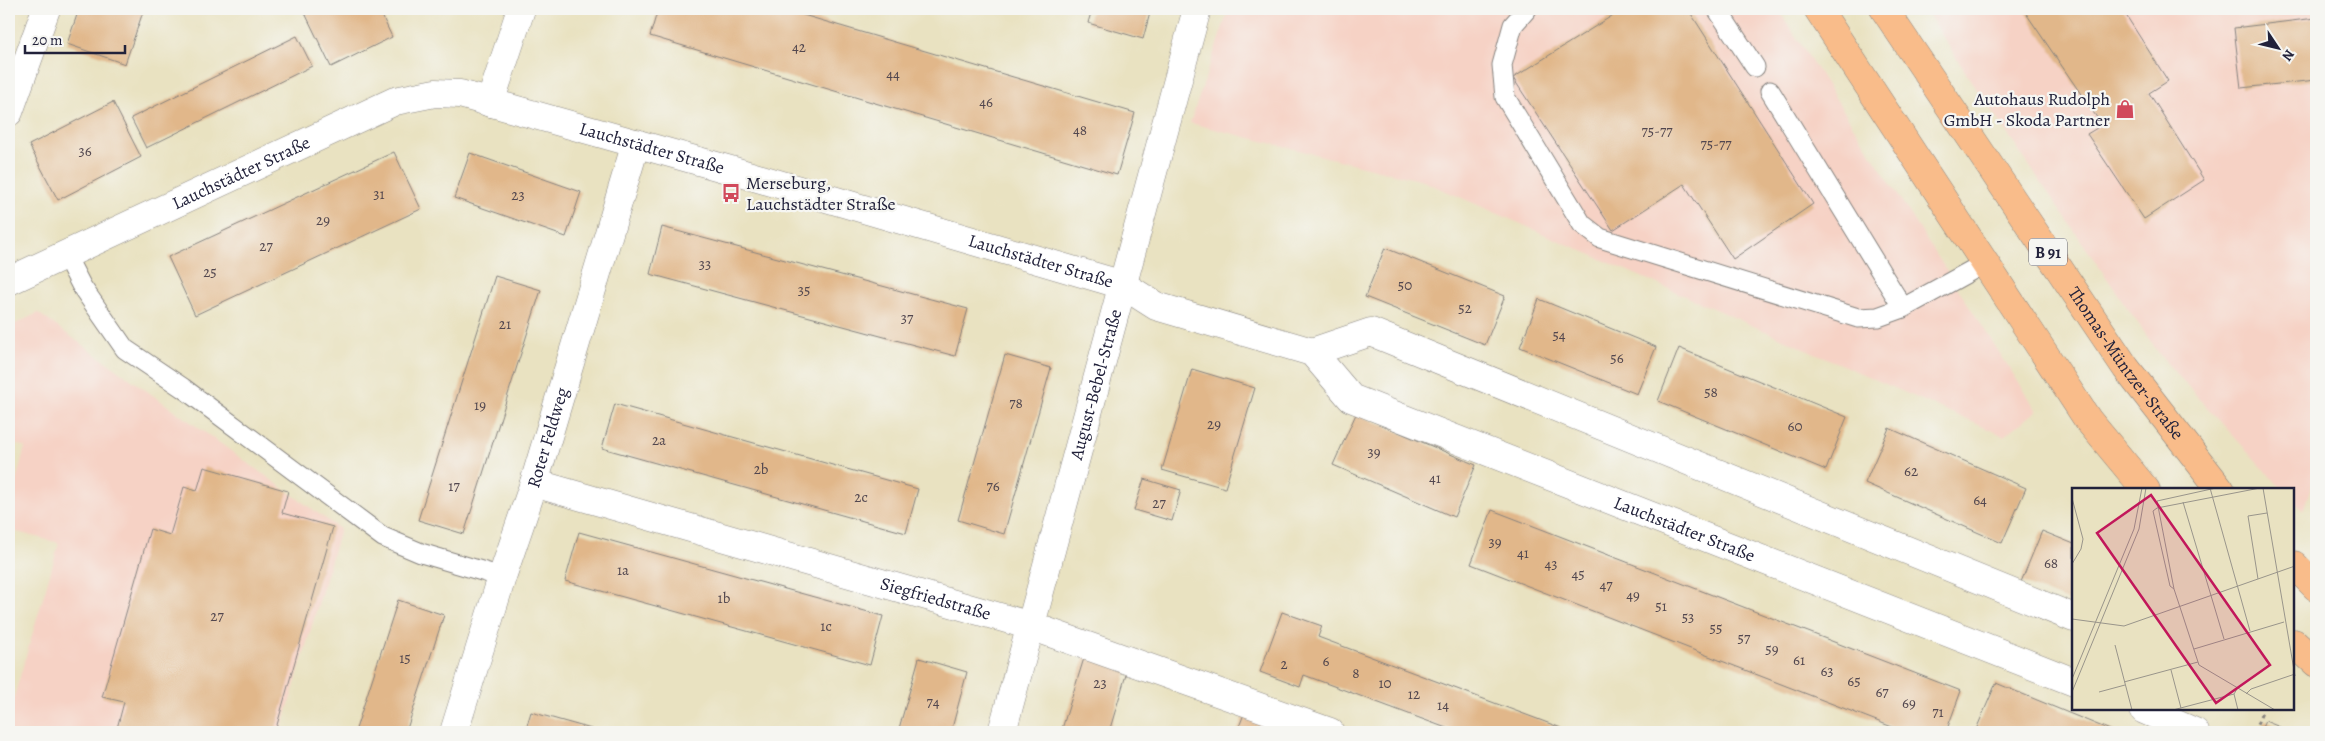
<svg xmlns="http://www.w3.org/2000/svg" width="2325" height="741" viewBox="0 0 2325 741" font-family="Alegreya,serif">
<style>
.built{fill:#f6d2c5}
.building{fill:#e1b78a}
.lines{fill:none;stroke-linecap:round;stroke-linejoin:round}
.service-casing{stroke:#86827e;stroke-width:21}
.minor-casing{stroke:#86827e;stroke-width:29}
.primary-casing{stroke:#86827e;stroke-width:29}
.path{stroke:#86827e;stroke-width:3;stroke-dasharray:4 4;stroke-linecap:butt}
.service{stroke:#fff;stroke-width:19}
.minor{stroke:#fff;stroke-width:28}
.primary{stroke:#f9bc8a;stroke-width:28}
.labels{text-anchor:middle;stroke-width:4.5;stroke-linejoin:round;paint-order:stroke}
.number-label{font-size:15px;fill:#52474f}
.shield{fill:#f6f6f2;stroke:#626272;stroke-width:1}
.shield-label{font-size:16px;font-weight:bold;fill:#22223b}
.poi-label{font-size:18px;fill:#22223b;stroke:#f6f6f2;text-anchor:end}
.street-label{font-size:18px;fill:#22223b;stroke:#f6f6f2}
.inset-road{fill:none;stroke:#99958b;stroke-width:1}
.view{fill:#c2185b;fill-opacity:0.15;stroke:#c2185b;stroke-width:2.5}
.inset-edge{fill:none;stroke:#22223b;stroke-width:2.5}
</style>
<rect width="100%" height="100%" fill="#f6f6f2"/>
<filter id="ink" filterUnits="userSpaceOnUse"><feTurbulence type="fractalNoise" baseFrequency=".02" numOctaves="2"/><feDisplacementMap in="SourceGraphic" scale="10" xChannelSelector="R" yChannelSelector="G"/><feConvolveMatrix kernelMatrix="1 2 1 2 8 2 1 2 1" color-interpolation-filters="sRGB"/></filter>
<filter id="wash" filterUnits="userSpaceOnUse"><feTurbulence type="fractalNoise" baseFrequency=".0096" numOctaves="4" result="noise"/><feDisplacementMap in="SourceGraphic" scale="20" xChannelSelector="R" yChannelSelector="G"/><feGaussianBlur stdDeviation="1.12" result="paint"/><feColorMatrix in="noise" values="0 0 0 0 0 0 0 0 0 0 0 0 0 0 0 0 0 1.4 0 .05"/><feComposite in="paint" operator="in"/></filter>
<g filter="url(#wash)">
<rect width="100%" height="100%" fill="#e9e2c1"/>
<path class="built" d="M1229 9H1778L2037 411 2004 436 1423 181 1190 123Z
M1925 9H2316V471L2303 511 2294 501V490H2283L2162 358 1973 84Z
M38 313 340 529 281 732H9V714L59 543 9 530V507L25 447 9 442V327Z"/>
<g id="blocks">
<path class="building" d="M79 9H144L125 64 67 44Z
M303 9H379L392 37 331 67Z
M658 9H783L1135 113 1117 175 650 36Z
M1092 9H1151L1143 39 1088 23Z
M1623 9H1688L1813 204 1733 259 1684 184 1613 230 1513 78Z
M2023 9H2122L2168 81 2149 93 2204 180 2144 219 2087 134 2102 125Z
M2316 18V80L2241 88 2234 28Z
M297 36 312 66 146 148 131 118Z
M113 102 141 157 58 200 29 145Z
M394 152 421 209 195 315 168 257Z
M470 153 581 192 566 237 454 198Z
M662 227 968 309 955 356 650 274Z
M1385 248 1505 296 1485 345 1365 297Z
M495 276 541 290 464 534 418 520Z
M1539 299 1656 347 1637 394 1520 347Z
M1679 348 1847 417 1826 470 1658 401Z
M1005 355 1051 368 1004 534 958 520Z
M1192 369 1255 388 1225 488 1162 470Z
M615 404 918 489 906 533 602 448Z
M1356 414 1476 465 1454 517 1333 465Z
M1889 428 2026 488 2002 543 1865 483Z
M204 467 288 491 282 513 333 527 275 732H116L124 702 102 697 150 529 170 535 184 487 197 491Z
M1144 479 1181 490 1172 521 1134 510Z
M1492 510 1961 691 1946 732H1905L1471 564Z
M2042 531 2074 544V604L2021 582Z
M579 532 883 616 870 665 565 581Z
M398 600 444 615 406 732H355Z
M1282 612 1322 626 1318 637 1572 732H1457L1304 675 1300 687 1260 672Z
M1085 655 1128 668 1109 732H1061Z
M919 658 967 672 951 732H898Z
M1996 683 2037 700 2115 732H1975Z
M531 712 602 732H525Z
M1244 714 1284 729 1283 732H1237Z
M2265 721 2292 732H2260Z"/>
</g>
</g>
<g filter="url(#ink)">
<use href="#blocks" fill-opacity="0" stroke="#86827e" stroke-width="1"/>
<g class="lines">
<g class="service-casing">
<path id="service" d="M1527 9 1513 25 1502 65 1505 97 1582 224 1600 238 1858 318 1878 317 1903 308 1985 263
M1717 9 1755 67
M1770 91 1903 308
M66 256 82 287 125 349 183 388 383 537 421 553 502 577"/>
</g>
<g class="minor-casing">
<g id="minor">
<path d="M490 103 521 9"/>
<path d="M9 112 46 9"/>
<path id="s1" d="M9 281 395 101 435 93 460 94 734 171 1123 285 1156 306 1312 352 1351 398 2074 682"/>
<path d="M1312 352 1371 332 2074 618"/>
<path id="s2" d="M534 483 1031 626 1330 732"/>
<path d="M2144 710 2195 732"/>
<path id="s3" d="M454 732 502 577 534 483 636 143"/>
<path id="s4" d="M1002 732 1197 9"/>
</g>
</g>
<g class="primary-casing">
<g id="primary">
<path d="M1818 9 2088 420 2146 490"/>
<path id="s5" d="M1884 9 2126 368 2221 490"/>
<path d="M2294 565 2316 587"/>
<path d="M2294 643 2316 663"/>
</g>
</g>
<path class="path" d="M2254 732 2263 710"/>
<use href="#service" class="service"/>
<use href="#minor" class="minor"/>
<use href="#primary" class="primary"/>
</g>
</g>
<defs>
<g id="shop-bare" transform="scale(1.5)"><path d="M-5-2.5h2.3a2.7 3.5 0 0 1 5.4 0H5L5.5 6h-11ZM-1.5-2.5h3a1.5 2.3 0 0 0-3 0Z" fill="#d1495b" stroke="#f6f6f2" stroke-width="2.5" paint-order="stroke"/></g>
<g id="bus-bare" transform="scale(1.5)"><path d="M-5-6H5V4H4V6H2V4H-2V6H-4V4H-5ZM-3.5-4V0h7V-4ZM-3.5 1.2v1.5H-2V1.2ZM2 1.2v1.5H3.5V1.2Z" fill="#d1495b" stroke="#f6f6f2" stroke-width="2.5" paint-order="stroke"/></g>
</defs>
<g fill-rule="evenodd">
<use href="#shop-bare" x="2125" y="109"/>
<use href="#bus-bare" x="731" y="193"/>
</g>
<g class="labels">
<g class="number-label">
<text x="799" y="52">42</text>
<text x="893" y="79">44</text>
<text x="986" y="107">46</text>
<text x="1080" y="135">48</text>
<text x="1657" y="136">75-77</text>
<text x="1716" y="149">75-77</text>
<text x="85" y="156">36</text>
<text x="379" y="199">31</text>
<text x="518" y="200">23</text>
<text x="323" y="225">29</text>
<text x="266" y="251">27</text>
<text x="705" y="269">33</text>
<text x="210" y="277">25</text>
<text x="1405" y="290">50</text>
<text x="804" y="295">35</text>
<text x="1465" y="313">52</text>
<text x="907" y="323">37</text>
<text x="505" y="329">21</text>
<text x="1559" y="340">54</text>
<text x="1617" y="363">56</text>
<text x="1711" y="397">58</text>
<text x="1016" y="408">78</text>
<text x="480" y="410">19</text>
<text x="1214" y="429">29</text>
<text x="1795" y="431">60</text>
<text x="659" y="445">2a</text>
<text x="1374" y="457">39</text>
<text x="761" y="474">2b</text>
<text x="1911" y="476">62</text>
<text x="1435" y="483">41</text>
<text x="454" y="491">17</text>
<text x="993" y="491">76</text>
<text x="861" y="502">2c</text>
<text x="1980" y="505">64</text>
<text x="1159" y="508">27</text>
<text x="1495" y="547">39</text>
<text x="1523" y="558">41</text>
<text x="2051" y="568">68</text>
<text x="1551" y="569">43</text>
<text x="623" y="575">1a</text>
<text x="1578" y="579">45</text>
<text x="1606" y="590">47</text>
<text x="1633" y="600">49</text>
<text x="724" y="603">1b</text>
<text x="1661" y="611">51</text>
<text x="217" y="621">27</text>
<text x="1688" y="622">53</text>
<text x="826" y="631">1c</text>
<text x="1716" y="633">55</text>
<text x="1744" y="643">57</text>
<text x="1772" y="654">59</text>
<text x="405" y="663">15</text>
<text x="1799" y="665">61</text>
<text x="1326" y="666">6</text>
<text x="1284" y="669">2</text>
<text x="1827" y="676">63</text>
<text x="1356" y="678">8</text>
<text x="1854" y="686">65</text>
<text x="1100" y="688">23</text>
<text x="1385" y="688">10</text>
<text x="1882" y="697">67</text>
<text x="1414" y="699">12</text>
<text x="933" y="707">74</text>
<text x="1909" y="708">69</text>
<text x="1443" y="710">14</text>
<text x="1938" y="717">71</text>
</g>
<rect class="shield" x="2029" y="238.5" width="38" height="27" rx="4"/>
<g class="shield-label">
<text x="2048" y="258">B 91</text>
</g>
<g class="poi-label">
<text x="2110" y="105">Autohaus Rudolph<tspan x="2110" dy="21">GmbH - Skoda Partner</tspan></text>
<text x="746" y="189" text-anchor="start">Merseburg,<tspan x="746" dy="21">Lauchstädter Straße</tspan></text>
</g>
<g class="street-label">
<text dy="6" stroke="none"><textPath href="#s1" startOffset="691">Lauchstädter Straße</textPath></text>
<text dy="6" stroke="none"><textPath href="#s1" startOffset="256">Lauchstädter Straße</textPath></text>
<text dy="6" stroke="none"><textPath href="#s1" startOffset="1096">Lauchstädter Straße</textPath></text>
<text dy="6" stroke="none"><textPath href="#s5" startOffset="429">Thomas-Müntzer-Straße</textPath></text>
<text dy="6" stroke="none"><textPath href="#s4" startOffset="360">August-Bebel-Straße</textPath></text>
<text dy="6" stroke="none"><textPath href="#s3" startOffset="309">Roter Feldweg</textPath></text>
<text dy="6" stroke="none"><textPath href="#s1" startOffset="1802">Lauchstädter Straße</textPath></text>
<text dy="6" stroke="none"><textPath href="#s2" startOffset="418">Siegfriedstraße</textPath></text>
</g>
</g>
<g transform="translate(2072 488)">
<rect width="222" height="222" fill="#e9e2c1"/>
<path class="inset-road" d="M138 0 178 143M191 0 223 188M0 10 11 51 9 61 0 76M111 14 152 151M85 20 81 23 98 98 102 101 127 177 203 222M85 20 188 0M186 91 176 28 195 25M102 101 85 13 144 0M0 131 52 138 223 78M43 157 60 222M122 161 212 134M99 182 109 220M0 191 62 41 70 0M52 194 126 174M0 204 67 41 74 0M27 204 53 197M162 206 166 222M174 206 179 201 223 186M101 222 162 206 165 201"/>
<path class="view" d="M79 7 198 177 144 215 25 45Z"/>
<rect width="222" height="222" class="inset-edge"/>
</g>
<rect width="2325" height="741" fill="none" stroke="#f6f6f2" stroke-width="30"/>
<g transform="translate(2278 48) rotate(125)" stroke="#f6f6f2" stroke-width="4" paint-order="stroke">
<path d="M0-4L9 19L0 12L-9 19Z" fill="#22223b"/>
<text y="-8" font-size="14" font-weight="bold" text-anchor="middle" fill="#22223b">N</text>
</g>
<path d="M25 45v8h100v-8" fill="none" stroke="#22223b" stroke-width="2.5"/>
<text x="32" y="45" font-size="15" fill="#22223b" stroke="#f6f6f2" stroke-width="4" paint-order="stroke">20 m</text>
</svg>
